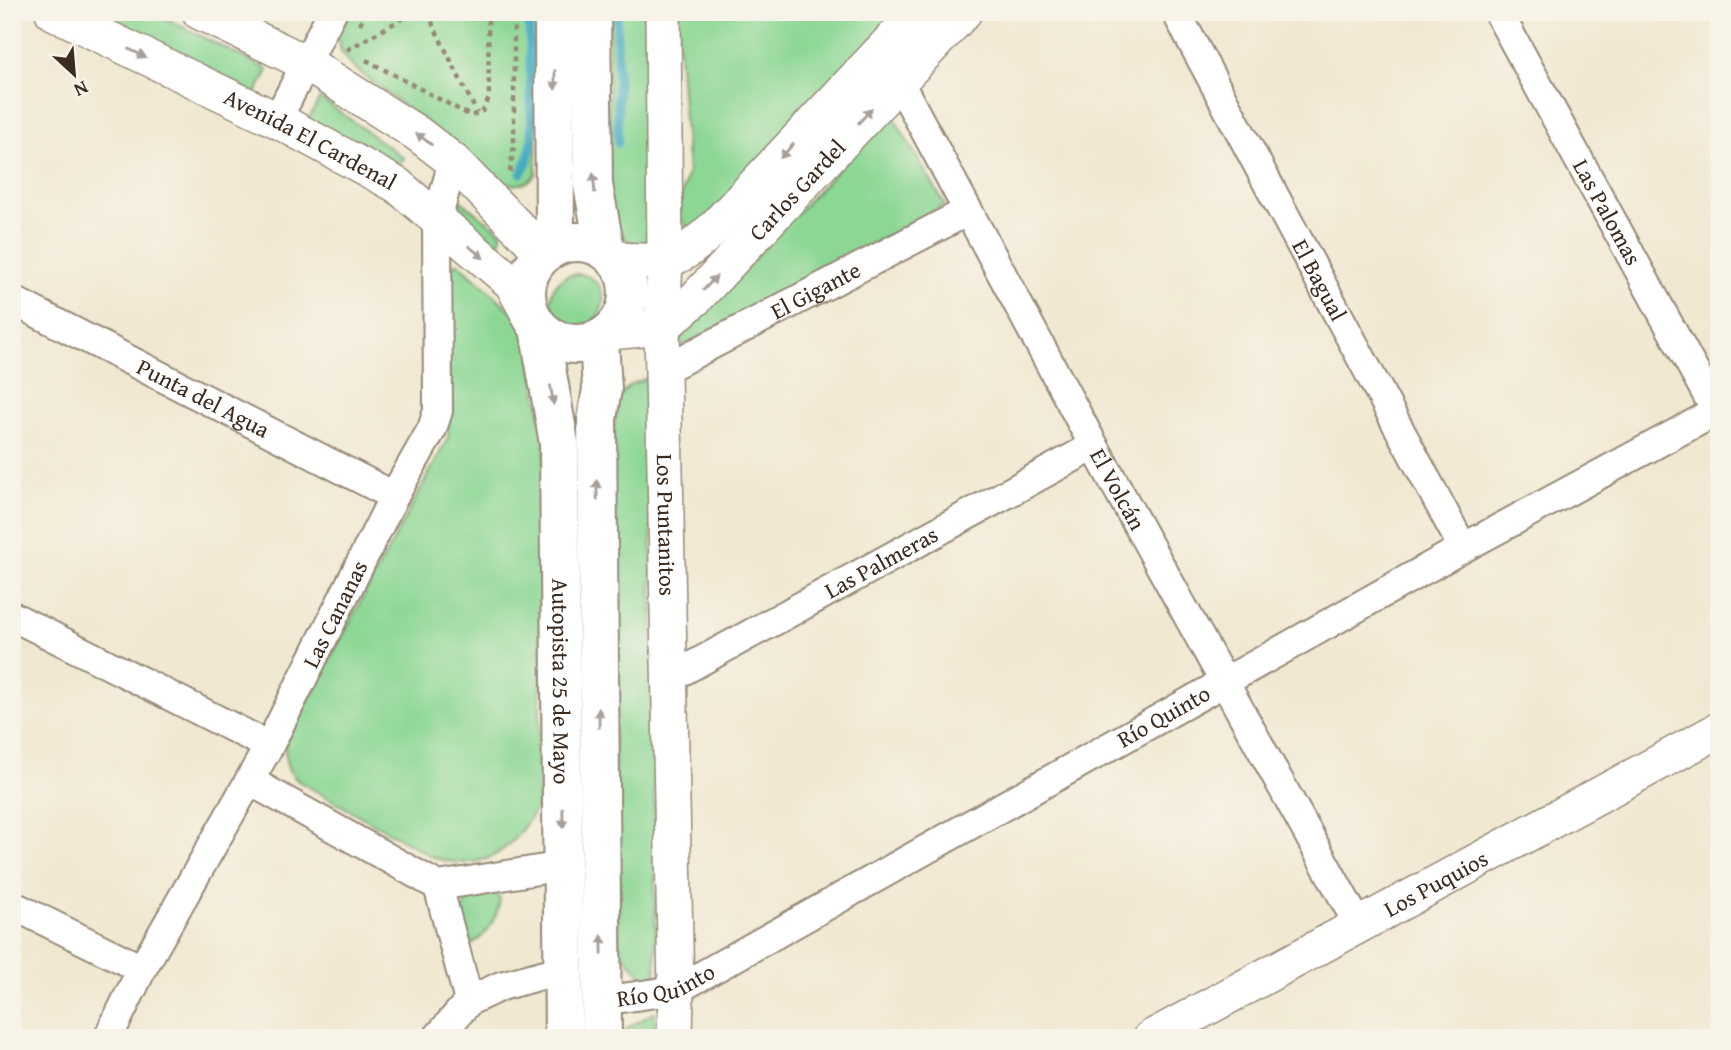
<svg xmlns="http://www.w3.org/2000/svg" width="1731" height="1050" viewBox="0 0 1731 1050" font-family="'Gentium Book Plus',serif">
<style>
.green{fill:#8cd794;stroke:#648059;stroke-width:2}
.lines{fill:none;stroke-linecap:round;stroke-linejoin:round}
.stream{stroke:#40a9c0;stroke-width:9}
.minor-casing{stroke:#968978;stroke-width:32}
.tertiary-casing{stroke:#968978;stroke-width:38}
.primary-casing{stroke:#968978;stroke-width:42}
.path{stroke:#968978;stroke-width:4.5;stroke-dasharray:5 5;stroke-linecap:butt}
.minor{stroke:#fff;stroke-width:28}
.tertiary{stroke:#fff;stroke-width:35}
.primary{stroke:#fff;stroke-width:38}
.oneway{fill:#a79f9a}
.labels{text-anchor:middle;stroke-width:5;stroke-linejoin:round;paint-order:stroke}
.street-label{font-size:23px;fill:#3b2a1e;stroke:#f7f3e8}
</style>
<rect width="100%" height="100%" fill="#f7f3e8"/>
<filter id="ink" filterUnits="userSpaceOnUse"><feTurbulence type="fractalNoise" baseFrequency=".0143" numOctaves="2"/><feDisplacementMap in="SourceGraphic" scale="14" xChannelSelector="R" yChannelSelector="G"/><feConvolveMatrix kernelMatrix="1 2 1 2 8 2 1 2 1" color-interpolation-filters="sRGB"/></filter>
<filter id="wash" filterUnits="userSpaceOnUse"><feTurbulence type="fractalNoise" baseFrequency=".00686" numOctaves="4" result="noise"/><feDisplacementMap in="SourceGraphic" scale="28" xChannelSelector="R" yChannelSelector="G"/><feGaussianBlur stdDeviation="1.57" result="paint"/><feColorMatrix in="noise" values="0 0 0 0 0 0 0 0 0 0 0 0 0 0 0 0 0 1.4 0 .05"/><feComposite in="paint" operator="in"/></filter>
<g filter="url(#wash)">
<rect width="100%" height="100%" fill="#f1e8d1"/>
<path class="green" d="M93 12H153L268 70 256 94Z
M349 12H538L536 174C527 185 518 186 504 183L352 66 341 51 337 36Z
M609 12H649L652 240 637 245C618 237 614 222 608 203Z
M676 12H899L701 224 687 227 677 213 688 171Z
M320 98 404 158 397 169 308 120Z
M891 113 945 205 683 346 679 339Z
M461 201 501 232 500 246 455 209Z
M458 263 514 313 527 331 545 440 538 805C512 848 489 874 435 858L298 781C285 768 284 759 286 741L448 438 449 270 452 265Z
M551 300a26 26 0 1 1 52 0a26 26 0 1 1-52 0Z
M635 275 651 276 652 320 634 322 632 279Z
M650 377 656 982 646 980 619 951 608 474 617 399 630 385Z
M481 888 493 893 500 898C499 915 484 942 467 945 462 921 456 902 481 888Z
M655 1012V1038H625L627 1028Z"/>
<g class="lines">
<path class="stream" d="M617 12 618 143
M521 173 528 160 532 139 529 12"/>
</g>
</g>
<g filter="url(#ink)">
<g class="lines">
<g class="minor-casing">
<g id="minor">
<path id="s1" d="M1176 12 1463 548"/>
<path id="s2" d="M1498 12 1716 411"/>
<path id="s3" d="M886 66 898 80 1094 446 1358 924"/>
<path d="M277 120 332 12"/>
<path id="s4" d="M12 300 394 496"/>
<path id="s5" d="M663 370 968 211"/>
<path d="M12 616 269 746"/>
<path id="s6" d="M668 679 1094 446"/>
<path d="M250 781 438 886 563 866"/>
<path d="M438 886 469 1001"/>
<path d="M12 905 142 969"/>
<path id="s7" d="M602 1001 676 990 1463 548 1719 410"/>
<path id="s8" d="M108 1038 142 969 269 746 394 496 432 429 438 411 437 220 453 161"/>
<path d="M437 1038 469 1001 501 986 545 974 563 977"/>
</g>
</g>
<g class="tertiary-casing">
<g id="tertiary">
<path id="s9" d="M53 12 277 120 397 185 512 283 530 316"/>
<path d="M200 12 306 63 418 134 453 161 544 254"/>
<path id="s10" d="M663 12 665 261 662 327 676 990 675 1038"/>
<path d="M617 260C669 263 677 263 715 227L918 12"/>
<path id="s11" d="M610 332 662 327 695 299 964 12"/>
<path id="s12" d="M1151 1038 1719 730"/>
</g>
</g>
<g class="primary-casing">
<g id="primary">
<path d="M554 12 555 246"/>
<path d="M591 12 593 185 605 250"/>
<circle cx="577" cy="293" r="51"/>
<path id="s13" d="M539 328 559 443 564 1038"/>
<path d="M599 340 602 389 597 419 602 1038"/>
</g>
</g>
<path class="path" d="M429 12 433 25 477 113
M360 24 365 12
M347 50 414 12
M366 60 471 116 483 111 489 98 488 12
M510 172 514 146V12"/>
<use href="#minor" class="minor"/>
<use href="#tertiary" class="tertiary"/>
<use href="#primary" class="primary"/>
</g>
<defs><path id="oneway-solid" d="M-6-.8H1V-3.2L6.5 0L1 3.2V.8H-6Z" transform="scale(1.75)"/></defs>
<g class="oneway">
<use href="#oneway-solid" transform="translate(137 53) rotate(26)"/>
<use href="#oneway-solid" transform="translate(555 80) rotate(89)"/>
<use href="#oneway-solid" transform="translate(865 116) rotate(-47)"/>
<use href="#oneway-solid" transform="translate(424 139) rotate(-143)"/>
<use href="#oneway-solid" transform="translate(787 151) rotate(133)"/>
<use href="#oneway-solid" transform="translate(594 183) rotate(-95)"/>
<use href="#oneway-solid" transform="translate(476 252) rotate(40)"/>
<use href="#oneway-solid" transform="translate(710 283) rotate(-47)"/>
<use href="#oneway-solid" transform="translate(552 395) rotate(81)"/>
<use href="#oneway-solid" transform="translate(597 490) rotate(-91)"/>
<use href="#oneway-solid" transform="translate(599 718) rotate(-91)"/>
<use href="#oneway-solid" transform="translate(563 818) rotate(89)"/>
<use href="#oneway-solid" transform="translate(602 945) rotate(-91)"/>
</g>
</g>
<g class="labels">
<g class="street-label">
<text dy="8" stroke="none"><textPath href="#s9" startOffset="287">Avenida El Cardenal</textPath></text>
<text dy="8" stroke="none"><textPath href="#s11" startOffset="245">Carlos Gardel</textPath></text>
<text dy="8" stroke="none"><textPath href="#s2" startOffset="228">Las Palomas</textPath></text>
<text dy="8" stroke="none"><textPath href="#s1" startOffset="304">El Bagual</textPath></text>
<text dy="8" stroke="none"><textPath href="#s5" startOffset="172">El Gigante</textPath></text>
<text dy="8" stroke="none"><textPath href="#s4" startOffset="215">Punta del Agua</textPath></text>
<text dy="8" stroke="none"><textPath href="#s3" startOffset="483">El Volcán</textPath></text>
<text dy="8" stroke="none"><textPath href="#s10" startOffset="513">Los Puntanitos</textPath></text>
<text dy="8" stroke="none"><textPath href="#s6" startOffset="243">Las Palmeras</textPath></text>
<text dy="8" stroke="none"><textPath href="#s8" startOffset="481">Las Cananas</textPath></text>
<text dy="8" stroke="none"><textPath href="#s13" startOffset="355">Autopista 25 de Mayo</textPath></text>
<text dy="8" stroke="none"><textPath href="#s7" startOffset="634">Río Quinto</textPath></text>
<text dy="8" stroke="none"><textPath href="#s12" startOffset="324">Los Puquios</textPath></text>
<text dy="8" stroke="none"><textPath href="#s7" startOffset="66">Río Quinto</textPath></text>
</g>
</g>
<rect width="1731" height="1050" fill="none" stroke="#f7f3e8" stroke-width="42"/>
<g transform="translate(74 74) rotate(154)" stroke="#f7f3e8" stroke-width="5" paint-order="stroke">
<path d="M0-5L12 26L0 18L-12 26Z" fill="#3b2a1e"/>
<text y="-10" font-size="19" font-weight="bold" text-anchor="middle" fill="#3b2a1e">N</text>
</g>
</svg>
